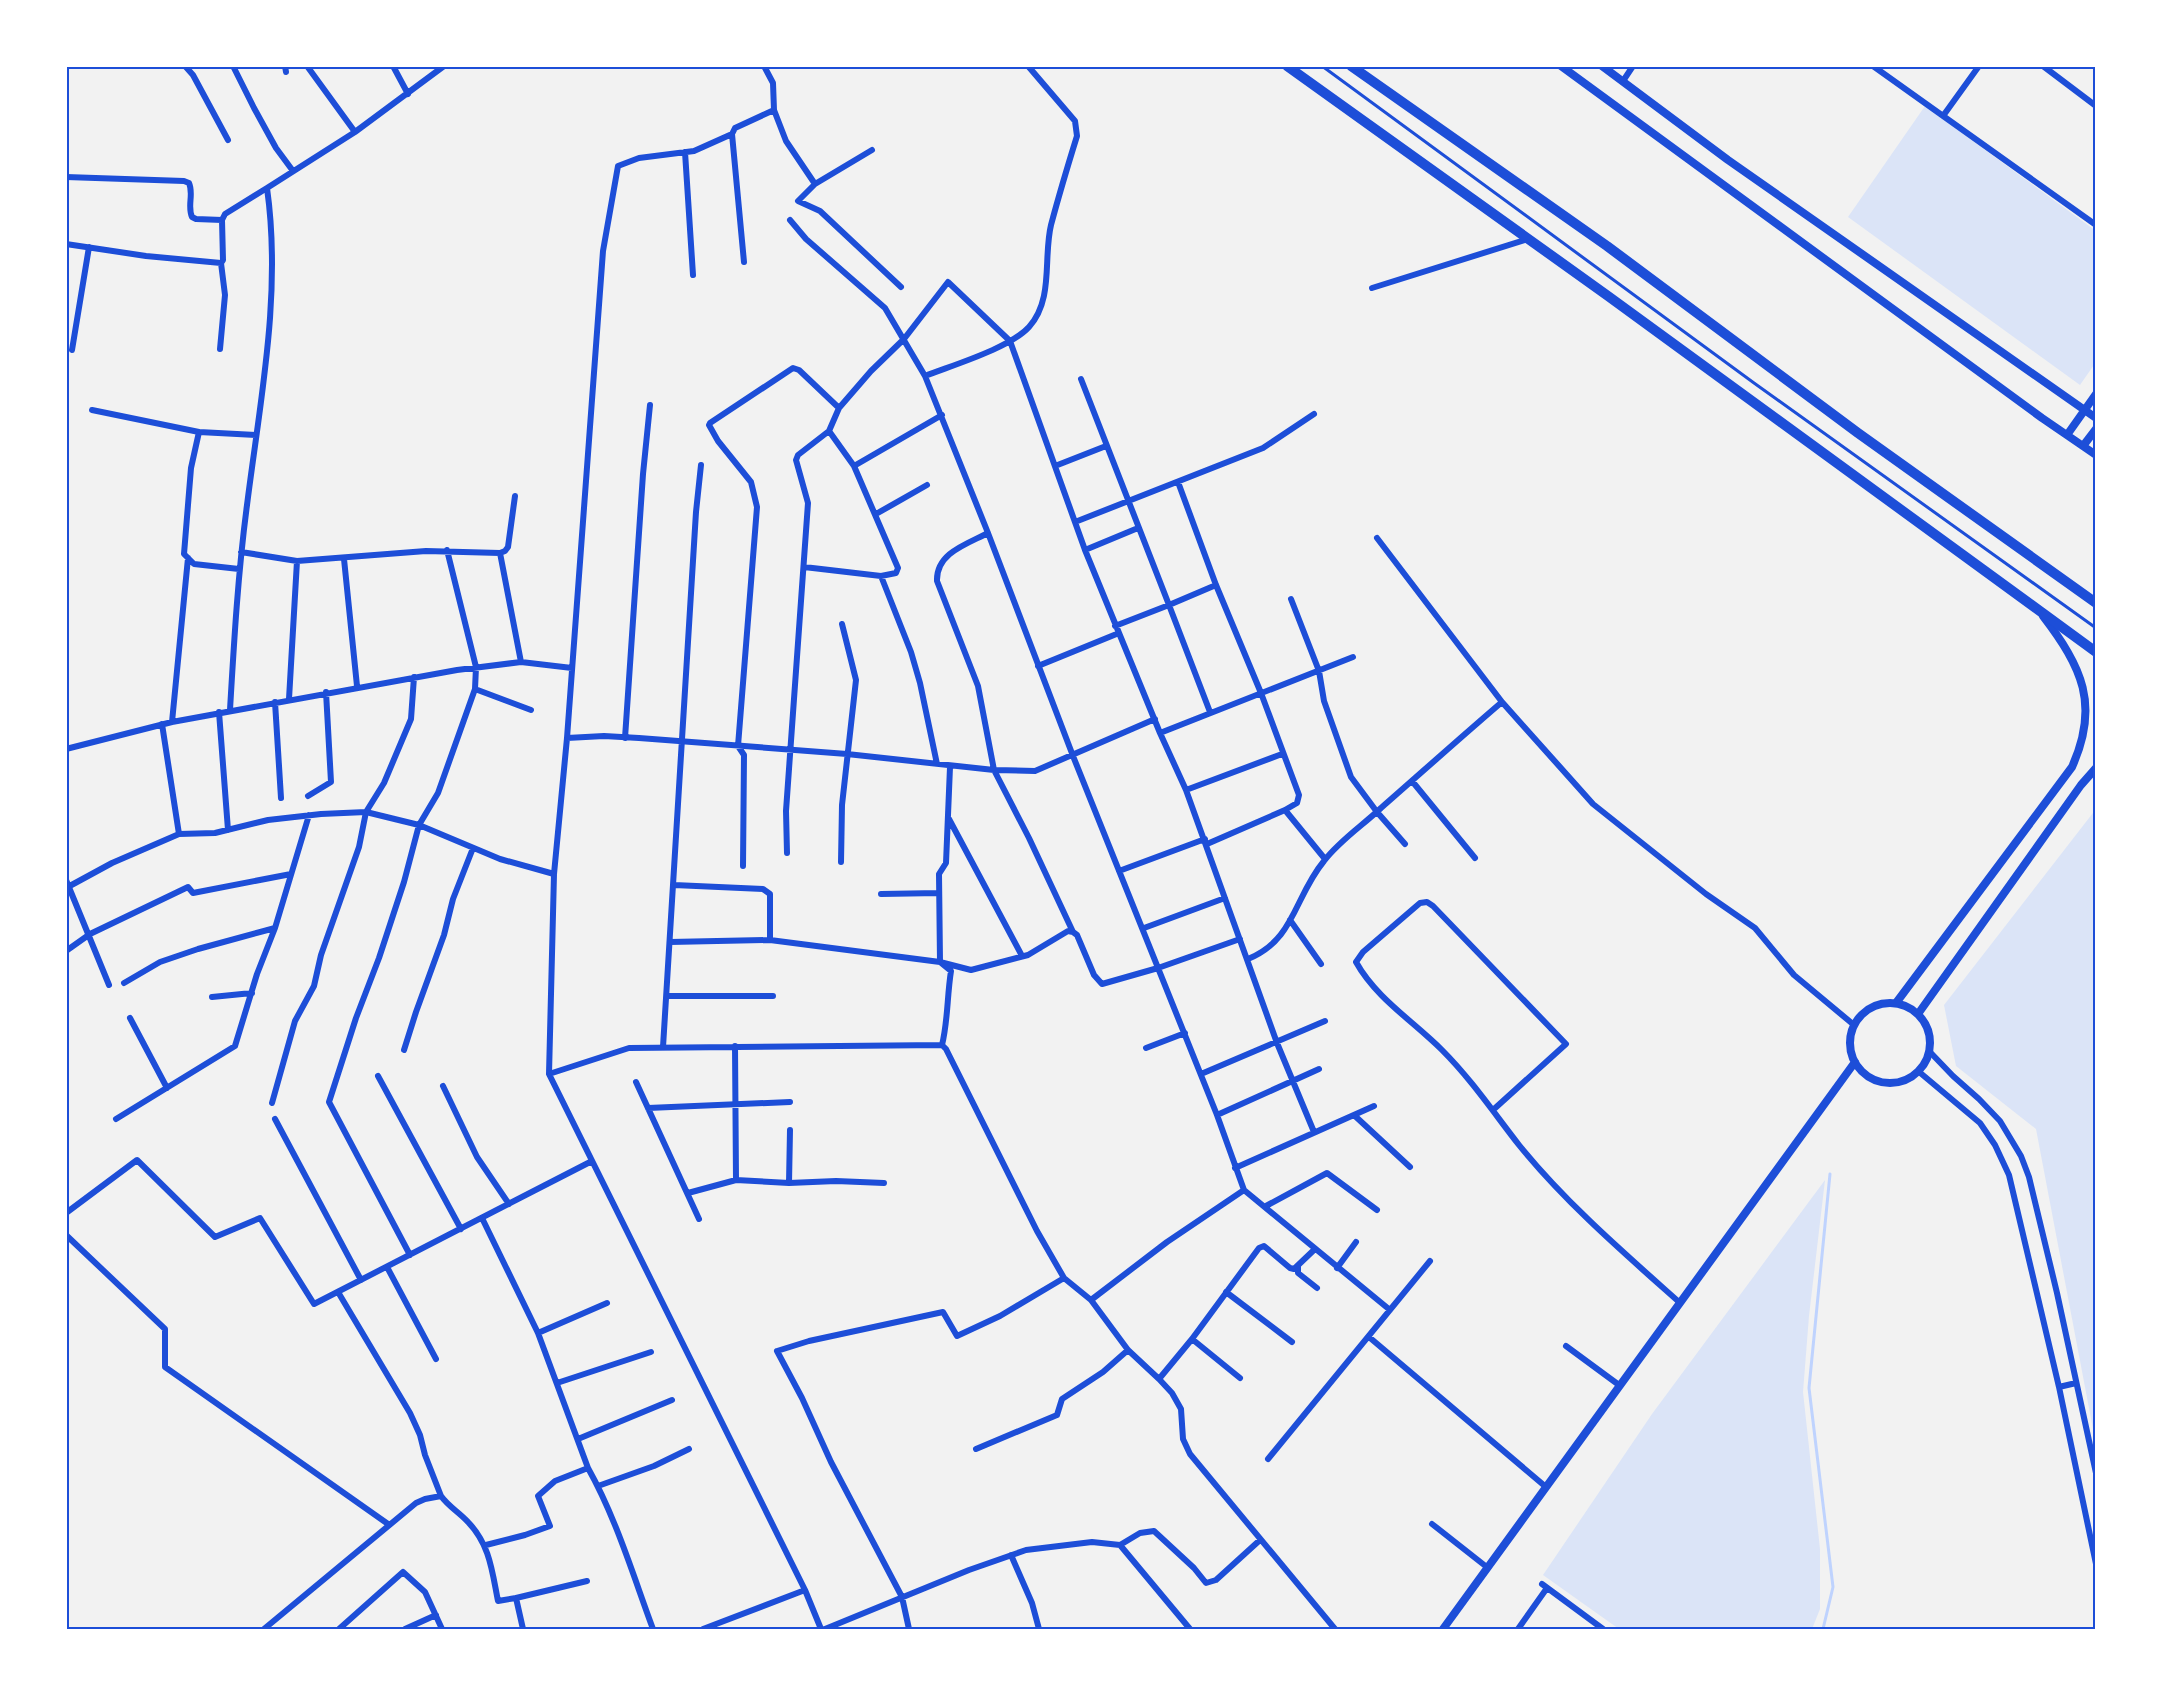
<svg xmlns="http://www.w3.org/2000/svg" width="2162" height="1695" viewBox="0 0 2162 1695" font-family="Quicksand,sans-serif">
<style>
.green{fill:#dbe4f7}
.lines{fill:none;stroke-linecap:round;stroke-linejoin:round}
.stream{stroke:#bfd3fe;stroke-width:3}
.service{stroke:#1d4ed8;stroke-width:3}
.minor{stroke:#1d4ed8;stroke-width:6}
.secondary{stroke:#1d4ed8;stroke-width:8}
.trunk{stroke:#1d4ed8;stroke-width:10}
.neatline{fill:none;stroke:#1d4ed8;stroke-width:2}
</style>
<rect width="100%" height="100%" fill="#f2f2f2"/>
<path class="green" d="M1925 106 2096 231V362L2080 385 1848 217Z
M2096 809V1445L2036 1129 1956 1066 1944 1005Z
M1825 1180 1809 1316 1803 1392 1820 1549V1609L1812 1629H1619L1543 1575 1652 1414Z"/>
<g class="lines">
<path class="stream" d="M1823 1629 1833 1587 1809 1388 1830 1174"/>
<path class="service" d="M1322 66 1754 383 2096 628"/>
<path class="minor" d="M185 66 193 75 228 140
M233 66 254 108 276 148 293 171
M285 66 286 72
M307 66 355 132
M393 66 408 94
M1873 66 2096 225
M2043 66 2096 106
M1623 81 1633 66
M774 110 786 141 815 184
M1943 116 1979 66
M732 134 694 151 639 158 618 166 603 251 567 738 554 874 549 1074 805 1590 821 1629
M872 150 815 184 798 201 820 211 901 287
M685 152 693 275
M66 177 184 181 189 183C194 194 187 206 192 217L196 219 222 220
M790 220 806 239 885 308 925 376 988 533 1073 756 1217 1115 1244 1190 1390 1310
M66 244 146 256 221 263 223 260 222 220 225 214 267 188
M744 262 732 134 735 128 774 110 773 83 764 66
M1372 288 1528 239
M220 349 225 295 221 263
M72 350 89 247
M925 376C953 365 1010 348 1029 327 1054 299 1043 258 1051 225 1059 195 1068 165 1077 136L1075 121 1028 66
M1081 379 1169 605 1216 585
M92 410 199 432
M829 431 854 466 898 568 896 573 881 576 911 652 920 683 937 764
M854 466 942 415
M1055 466 1106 446
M1178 482 1216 585 1261 693 1299 795 1297 803 1285 810 1325 859
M876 514 927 485
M1075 522 1263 448 1314 414
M988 533C967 544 936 553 937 581L978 686 994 770 1029 838 1073 932
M1377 538 1502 702 1593 804 1706 894 1755 928 1794 975 1854 1025
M1085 550 1138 528
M241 552 297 561 426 551 500 553 505 551 508 547 515 496
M500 553 521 662
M344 559 357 686
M804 567 881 576
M239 569 194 564 184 554 191 468 199 432 256 435
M1291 599 1319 671 1324 701 1351 777 1377 812 1405 844
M1115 626 1169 605 1210 712
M1038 666 1119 633
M475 689 531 710
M289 699 297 561
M275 702 281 798
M230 710C234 642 238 573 247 505 260 401 282 294 267 188L355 132 444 66
M219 712 228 830
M172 722 188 558
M162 724 179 834
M1160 733 1353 657
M567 738 604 736 639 738 847 754 994 770 1035 771 1155 719
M625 738 643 474 650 405
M66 749 172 722 457 670 521 662 572 668
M1412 781 1475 858
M1186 790 1282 754
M308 796 331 782 326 692
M949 819 1022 956
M1207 844 1285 810
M787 853 786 811 808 503 796 460 798 455 829 431 839 408 871 371 904 339 948 282 1010 341 1085 550 1160 733 1186 790 1277 1043 1314 1132
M841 862 842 805 856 680 842 624
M743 866 744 755 738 746 757 507 751 482 718 441 709 425 710 423 793 368 799 370 839 408
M1119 871 1205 839
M66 880 109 985
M674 885 763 889 770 894V940
M66 888 112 863 179 834 215 833 268 820 321 814 366 812 419 825 500 859 554 874
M881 894 939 893
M1290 920 1321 964
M1144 928 1225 898
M670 942 770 940 940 962 971 970 1028 955 1068 931 1073 932 1077 935 1094 975 1102 984 1158 968 1240 939
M66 951 90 934 188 887 193 893 291 874
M1248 959C1295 940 1294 897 1324 861 1340 840 1362 826 1381 808 1421 773 1461 737 1502 702
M124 983 160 962 198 949 275 928
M667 996H773
M212 997 252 993
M130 1018 167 1088
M942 1045C948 1021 947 996 951 971L940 962 939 874 946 863 950 767
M735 1046 736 1180
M663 1047 696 512 701 465
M1146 1048 1185 1033
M404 1050 416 1012 444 935 453 899 473 848
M1929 1051 1953 1076 1979 1099 2000 1121 2021 1156 2029 1177 2057 1293 2096 1473
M1918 1071 1980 1123 1995 1145 2009 1175 2059 1387 2096 1564
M549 1074 629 1048 942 1045 946 1049 1037 1231 1064 1278 1091 1300 1128 1350 1159 1379 1172 1393 1181 1409 1183 1439 1190 1454 1335 1629
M1201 1074 1325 1021
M378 1076 461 1229
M636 1082 699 1219
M443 1086 477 1157 509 1204
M272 1103 295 1021 314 986 321 955 359 847 366 812 384 783 411 719 414 677
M648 1108 790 1102
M1493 1110 1566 1044 1433 906 1427 902 1420 903 1363 952 1356 962C1376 998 1413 1021 1442 1050 1471 1079 1494 1113 1519 1145 1566 1203 1624 1253 1679 1302
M1217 1115 1319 1069
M1355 1116 1410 1167
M116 1119 235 1046 257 974 275 928 309 815
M275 1119 361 1280
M1235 1168 1374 1106
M789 1183 790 1130
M688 1193 736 1180 789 1183 836 1181 884 1183
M1266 1206 1327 1173 1377 1210
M66 1213 137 1160 215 1237 260 1218 314 1304 592 1161
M482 1218 538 1333 588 1468C616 1518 633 1575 653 1629
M66 1235 165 1329V1367L388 1524
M410 1255 329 1102 356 1018 379 958 404 882 419 825 438 793 475 689 476 667 447 550
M387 1267 436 1359
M1298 1267V1273L1317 1288
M1337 1268 1356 1242
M1226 1292 1292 1342
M1091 1300 1167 1242 1244 1190
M538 1333 607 1303
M1369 1337 1546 1487
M1192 1339 1240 1378
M1566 1346 1619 1385
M1159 1379 1192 1339 1259 1248 1264 1246 1290 1268 1294 1269 1315 1249
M557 1383 651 1352
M2059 1387 2076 1383
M578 1439 672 1400
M976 1449 1057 1415 1062 1399 1103 1372 1128 1350
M1268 1459 1430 1261
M598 1486 654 1466 689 1449
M441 1496C449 1507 459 1512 468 1522 490 1545 492 1571 498 1601L516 1598 523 1629
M1432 1524 1488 1568
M486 1545 525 1535 550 1526 538 1496 555 1481 588 1468
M1120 1545 1140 1533 1154 1531 1194 1568 1206 1583 1216 1580 1260 1540
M1011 1555 1032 1603 1039 1629
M1542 1584 1603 1629
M516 1598 587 1581
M264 1629 416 1503 425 1499 441 1496 425 1455 420 1435 410 1413 338 1292
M339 1629 403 1572 425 1592 442 1629
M405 1629 436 1615
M703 1629 805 1590
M825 1629 969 1570 1026 1550 1092 1542 1120 1545 1190 1629
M909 1629 902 1597 831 1462 802 1398 777 1351 809 1341 943 1312 957 1336 1000 1316 1064 1278
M1518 1629 1547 1588"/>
<path class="secondary" d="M1561 66 2042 418 2096 455
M1602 66 1728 160 2096 418
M2067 435 2096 394
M2083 446 2096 429
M1896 1003 2072 767C2100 705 2082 667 2043 616
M1850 1043a40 40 0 1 1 80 0a40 40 0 1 1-80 0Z
M1918 1014 2081 785 2096 768
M1443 1629 1855 1062"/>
<path class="trunk" d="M1287 66 1608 296 2096 652
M1351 66 1607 246 1858 433 2096 603"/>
</g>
<rect width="2162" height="1695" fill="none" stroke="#ffffff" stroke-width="135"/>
<rect x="68" y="68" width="2026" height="1560" class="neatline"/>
</svg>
